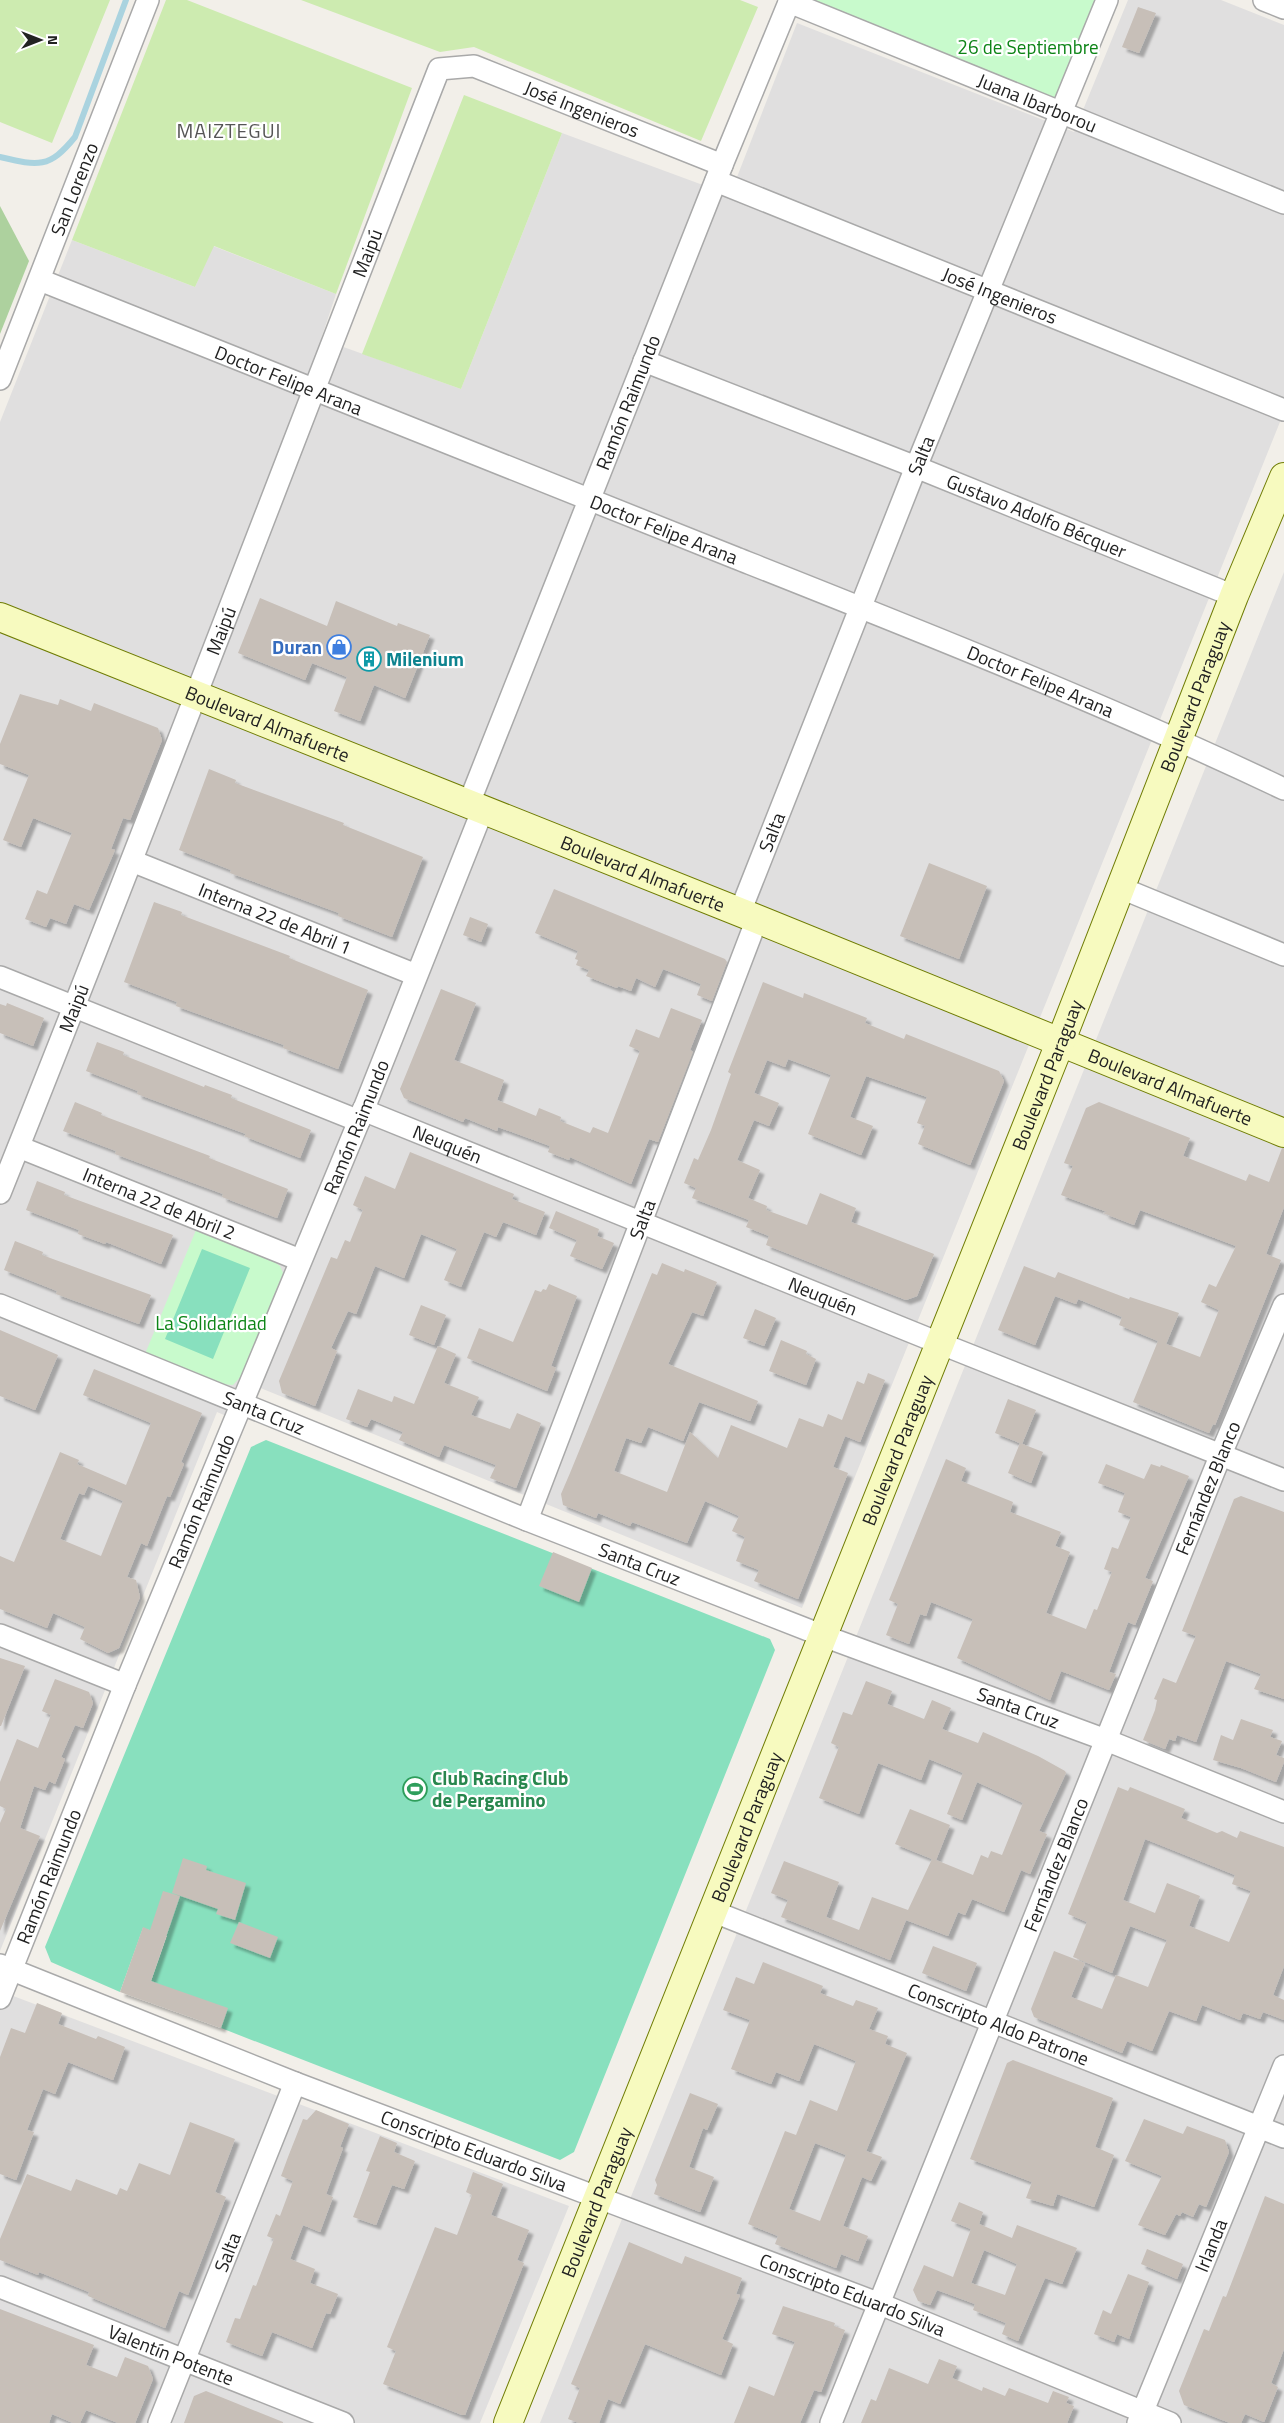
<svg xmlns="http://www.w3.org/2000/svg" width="1284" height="2423" viewBox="0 0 1284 2423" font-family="'Titillium Web',sans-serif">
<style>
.residential{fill:#e0dfdf}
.grass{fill:#cdebb0}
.forest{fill:#add19e}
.park{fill:#c8facc}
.pitch{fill:#88e0be}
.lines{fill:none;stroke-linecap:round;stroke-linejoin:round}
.stream{stroke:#aad3df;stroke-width:6}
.building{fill:#c7bfb8;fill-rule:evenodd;filter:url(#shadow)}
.street-casing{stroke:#a9a9a9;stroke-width:24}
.secondary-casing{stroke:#707d05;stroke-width:30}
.street{stroke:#fff;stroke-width:21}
.secondary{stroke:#f7fabf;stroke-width:28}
.labels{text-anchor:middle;stroke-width:4.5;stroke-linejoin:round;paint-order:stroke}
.park-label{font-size:19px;fill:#0c8416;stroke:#fff}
.street-label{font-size:19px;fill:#222;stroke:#fff}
.shop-label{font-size:19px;font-weight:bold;fill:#366cbe;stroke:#fff;text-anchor:end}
.culture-label{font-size:19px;font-weight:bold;fill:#0d838f;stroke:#fff;text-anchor:start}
.leisure-label{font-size:19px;font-weight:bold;fill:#27864d;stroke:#fff;text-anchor:start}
.neighbourhood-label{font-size:20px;letter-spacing:1px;fill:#555;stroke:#fff}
</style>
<defs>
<filter id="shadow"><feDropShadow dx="4.5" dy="4.5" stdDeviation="1" flood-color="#0004"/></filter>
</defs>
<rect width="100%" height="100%" fill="#f2efe9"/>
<path class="residential" d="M1128 0H1221L1284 25V412L802 1608 258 1387 245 1424 217 1412 0 1951V422L72 240 195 287 213 246 336 294 321 339 461 389 562 133 730 195 797 23 1074 132Z
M1284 572V2423H540Z
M0 1991 569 2206 480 2423H0Z"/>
<path class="grass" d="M0 0H110L52 143 0 122Z
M166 0H187L412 88 336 294 214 246 195 287 72 240Z
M301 0H740L758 7 701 141 474 47 440 52Z
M464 95 562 133 461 389 362 354Z"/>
<path class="forest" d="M0 206 29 261 0 334Z"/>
<path class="park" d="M814 0H1098L1057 96 1051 100 815 4Z
M196 1230 273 1261 280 1266 283 1273 243 1374 233 1385 220 1384 145 1354Z"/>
<path class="pitch" d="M202 1249 250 1268 213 1359 165 1339Z
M266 1440 770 1639 775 1650 574 2152 560 2160 221 2028 151 1981 167 1936 143 1928 120 1992 51 1962 45 1947 251 1447Z"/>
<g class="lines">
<path class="stream" d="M0 157C38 166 49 169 75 137L126 0"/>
</g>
<path class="building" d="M1138 7 1156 13 1139 53 1122 47Z
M260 598 327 626 336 601 397 626 398 623 430 635 405 698 374 685 360 721 334 711 347 677 312 663 305 680 238 653Z
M20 694 58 705 60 699 91 711 94 703 158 728 162 740 130 820 123 818 111 849 115 850 89 910 74 904 66 924 50 918 46 927 25 919 37 890 47 894 72 833 33 818 21 847 3 840 29 775 0 764V744Z
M209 769 236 780 235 783 344 823 343 825 423 857 392 937 338 916 339 913 230 873 231 870 179 850Z
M929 863 987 886 959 959 900 936Z
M554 889 725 959 727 962 712 1001 697 995 701 984 663 969 655 987 636 978 631 991 618 986 617 988 586 976 589 970 576 965 578 960 575 959 578 951 535 933Z
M154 902 182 912 181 915 290 956 289 958 368 990 338 1069 283 1048 284 1045 176 1006 177 1002 124 982Z
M470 917 488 924 481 942 463 935Z
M763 982 803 998 804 993 867 1018 865 1023 904 1039 906 1034 999 1071 1004 1081 970 1165 918 1144 925 1126 917 1123 927 1097 866 1076 850 1117 873 1126 861 1155 808 1134 831 1075 788 1059 785 1067 767 1060 754 1093 779 1103 769 1126 754 1120 737 1160 760 1170 748 1198 767 1206 766 1210 807 1225 820 1193 856 1208 851 1222 934 1254 917 1296 906 1300 766 1245 769 1236 746 1227 749 1220 692 1198 696 1188 684 1183 694 1158 698 1160 711 1130 731 1074 728 1072Z
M441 989 476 1003 454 1060 504 1080 497 1100 536 1116 539 1108 561 1117 560 1121 590 1133 593 1127 608 1133 640 1051 629 1046 636 1029 659 1038 671 1008 702 1020 690 1050 693 1052 658 1142 649 1139 631 1184 570 1157 569 1160 548 1152 550 1146 498 1127 497 1131 465 1118 463 1122 404 1098 400 1089Z
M7 1003 44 1018 33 1046 0 1033V1004L6 1006Z
M97 1042 124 1052 123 1055 204 1087 205 1085 232 1095 231 1098 311 1130 300 1158 244 1136 246 1134 137 1094 138 1091 86 1071Z
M75 1102 102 1113 101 1115 210 1156 209 1158 288 1189 277 1218 222 1197 223 1194 115 1154 116 1151 63 1131Z
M1099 1102 1190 1138 1183 1156 1246 1181 1249 1174 1269 1182 1282 1148H1284V1207L1266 1254 1281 1260 1215 1425 1213 1424 1209 1433 1133 1402 1158 1341 1119 1325 1122 1317 1078 1299 1076 1304 1055 1296 1035 1345 998 1330 1024 1266 1055 1278 1058 1272 1129 1299 1130 1297 1179 1313 1166 1344 1200 1357 1219 1310 1201 1302 1209 1284 1216 1287 1236 1246 1140 1210 1134 1225 1103 1213 1107 1212 1061 1195 1073 1166 1064 1163 1086 1108Z
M410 1152 514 1194 512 1199 545 1212 536 1235 503 1222 496 1237 484 1232 461 1287 444 1280 457 1249 421 1234 404 1278 375 1266 356 1314 348 1311 331 1348 337 1351 315 1406 282 1393 279 1381 331 1257 337 1259 345 1240 350 1242 363 1210 353 1205 365 1176 395 1189Z
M37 1181 65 1192 64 1195 173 1235 161 1264 106 1242 105 1244 78 1234 79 1230 26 1210Z
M556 1211 599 1229 597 1236 614 1243 602 1269 570 1256 577 1240 549 1228Z
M15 1241 43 1252 42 1255 151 1295 139 1324 56 1294 57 1291 4 1270Z
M662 1263 684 1272 685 1269 717 1282 703 1316 692 1312 668 1364 758 1401 750 1421 699 1402 683 1441 648 1427 641 1443 626 1438 614 1471 667 1492 690 1432 718 1458 731 1425 787 1448 799 1418 823 1427 828 1414 842 1420 857 1381 864 1384 868 1373 885 1380 860 1442 845 1436 833 1467 848 1473 798 1599 754 1581 759 1570 736 1561 745 1537 732 1531 739 1516 705 1501 687 1543 632 1522 630 1526 598 1513 596 1518 563 1505 561 1494 570 1473 652 1273 657 1275Z
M549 1284 577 1296 551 1366 556 1368 547 1391 467 1358 479 1328 513 1342 535 1290 541 1292 543 1289 546 1290Z
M421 1305 446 1315 434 1345 409 1335Z
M755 1309 776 1318 764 1346 743 1338Z
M0 1330 58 1355 35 1410 0 1396Z
M781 1340 807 1351 806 1354 816 1359 806 1385 769 1371Z
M438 1346 456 1354 444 1383 479 1397 471 1415 510 1429 517 1413 541 1423 516 1488 490 1478 496 1465 444 1445 439 1457 399 1440 403 1432 371 1419 367 1427 346 1419 358 1389 392 1402 394 1396 414 1404Z
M94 1369 202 1413 181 1462 184 1464 170 1497 167 1496 147 1546 141 1543 127 1577 136 1580 140 1597 119 1648 108 1653 80 1639 85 1627 53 1613 47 1628 0 1609V1556L14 1562 60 1452 79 1460 77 1464 126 1485 151 1423 83 1395ZM88 1486 123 1501 101 1556 60 1539 79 1493 84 1495Z
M1008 1399 1036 1410 1022 1444 995 1433Z
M1020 1443 1043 1452 1031 1483 1008 1473Z
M946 1459 966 1468 961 1481 1013 1502 1010 1512 1061 1532 1055 1546 1070 1552 1046 1613 1086 1629 1094 1609 1097 1610 1112 1572 1104 1569 1112 1547 1118 1549 1131 1517 1118 1512 1125 1493 1098 1483 1106 1464 1144 1479 1151 1464 1160 1467 1161 1465 1189 1476 1145 1578 1153 1581 1135 1625 1128 1622 1109 1672 1116 1674 1109 1690 1061 1671 1050 1700 957 1658 973 1619 931 1602 926 1616 920 1614 909 1644 886 1635 898 1604 889 1600Z
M1241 1496 1284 1512V1699L1254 1689 1261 1674 1226 1661 1196 1742 1177 1735 1175 1741 1169 1739 1165 1749 1143 1740 1155 1710 1157 1700 1154 1699 1163 1678 1176 1683 1196 1636 1182 1631 1234 1499Z
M553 1552 592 1568 579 1602 539 1586Z
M0 1658 25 1666 1 1726H0Z
M55 1679 89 1692 93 1703 83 1728 75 1725 61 1757 65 1759 55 1784 49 1781 45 1790 34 1786 20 1828 40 1836 0 1931V1823L6 1809 0 1806V1782L17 1739 38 1748 51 1715 42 1711Z
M866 1681 892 1691 887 1704 924 1719 932 1700 951 1708 942 1729 978 1743 983 1732 1038 1756 1065 1771 1066 1773 1039 1831 1047 1834 1030 1874 1021 1870 1004 1912 972 1899 965 1915 958 1912 948 1936 906 1920 890 1960 781 1917 788 1900 771 1893 784 1861 839 1882 826 1917 859 1930 872 1897 908 1910 932 1859 895 1844 910 1809 950 1825 936 1860 973 1875 981 1855 988 1858 991 1851 1002 1855 1023 1803 977 1782 962 1820 947 1814 963 1773 929 1759 921 1780 878 1763 859 1814 819 1798 839 1747 831 1743 843 1712 852 1715Z
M1241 1719 1273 1730 1270 1737 1282 1741 1276 1755 1284 1758V1762L1276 1782 1241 1768 1213 1760 1221 1735 1233 1740Z
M1118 1787 1128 1791 1130 1787 1185 1809 1181 1818 1217 1833 1222 1831 1237 1838 1240 1831 1284 1847V1966L1273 1995 1284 2000V2020L1263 2012 1260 2019 1243 2013 1240 2020 1202 2005 1196 2021 1169 2011 1152 2051 1127 2041 1122 2053 1034 2017 1031 2009 1054 1951 1085 1963 1071 1997 1102 2009 1116 1975 1148 1987 1167 1940 1130 1926 1112 1973 1073 1957 1087 1922 1068 1914ZM1145 1839 1235 1875 1232 1884 1251 1891 1229 1942 1189 1926 1200 1896 1167 1883 1155 1913 1123 1900Z
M183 1858 207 1866 206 1870 246 1883 235 1920 216 1914 218 1909 172 1893Z
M163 1891 180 1896 151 1981 228 2008 221 2028 120 1992 143 1927 150 1930Z
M239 1922 278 1937 270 1958 230 1943Z
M933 1946 977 1963 966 1991 922 1973Z
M763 1962 823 1986 820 1993 853 2006 856 2000 878 2008 869 2029 888 2036 885 2044 907 2053 866 2151 882 2157 871 2181 862 2177 843 2226 868 2236 858 2261 841 2254 836 2268 775 2244 778 2236 748 2224 785 2131 796 2135 810 2100 837 2111 856 2061 814 2044 799 2081 776 2072 771 2084 731 2069 750 2020 723 2010 736 1977 754 1984ZM815 2143 846 2155 820 2221 789 2209Z
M37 2003 62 2013 58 2024 96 2039 98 2036 125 2047 113 2080 68 2062 55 2094 43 2089 27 2130 34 2132 16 2180 0 2174V2057L11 2028 25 2033Z
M1013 2060 1113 2098 1095 2147 1114 2155 1094 2207 1057 2194 1053 2206 1026 2198 1032 2182 970 2159 1007 2063Z
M690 2093 718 2104 707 2130 703 2128 689 2167 714 2177 700 2212 654 2194 657 2185 655 2180Z
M316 2110 349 2124 340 2147 343 2148 326 2194 333 2197 320 2232 303 2225 290 2259 315 2269 310 2283 338 2294 330 2314 326 2313 312 2348 272 2332 262 2356 226 2342 235 2318 240 2319 253 2285 256 2286 274 2239 267 2236 276 2214 280 2216 293 2181 281 2176 288 2157 303 2119 307 2120Z
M1144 2119 1183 2134 1187 2126 1225 2140 1229 2152 1206 2207 1199 2204 1193 2217 1182 2212 1180 2216 1176 2214 1165 2235 1138 2225 1162 2176 1125 2161Z
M190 2122 235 2139 215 2192 226 2197 188 2295 179 2291 165 2328 88 2296 89 2292 39 2272 38 2275 0 2260V2239L27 2174 71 2191 76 2179 117 2195 120 2188 127 2191 139 2163 170 2175Z
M380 2136 397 2143 394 2152 415 2161 404 2189 392 2185 376 2225 353 2217 370 2172 366 2171Z
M473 2172 503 2184 491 2215 529 2230 517 2260 524 2263 465 2415H462L383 2384 396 2351 387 2347 435 2227 457 2235 472 2195 466 2192Z
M1265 2196 1284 2204V2349L1271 2383 1278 2387 1264 2422 1245 2414 1241 2423H1230L1184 2405 1179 2391 1204 2329 1209 2331 1223 2296 1226 2297Z
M959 2202 983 2212 979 2224 1012 2238 1017 2225 1077 2248 1062 2284 1045 2278 1018 2341 1002 2334 1006 2323 973 2310 975 2304 937 2290 930 2305 918 2301 913 2290 924 2265 953 2277 971 2229 951 2221ZM984 2250 1017 2264 1005 2295 971 2283Z
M629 2242 682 2264 685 2256 742 2278 736 2294 740 2295 722 2339 733 2344 721 2375 645 2344 620 2404 608 2399 599 2423H579L568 2419 580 2388 571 2384Z
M1147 2249 1183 2264 1177 2279 1141 2264Z
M1128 2274 1149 2282 1129 2339 1117 2334 1114 2342 1094 2334 1103 2310 1111 2314Z
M783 2306 835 2323 834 2326 845 2330 821 2392 814 2390 800 2423H734L749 2386 774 2396 795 2342 772 2334Z
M0 2309 94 2345 86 2365 117 2377 125 2357 148 2366 153 2379 135 2423H118L86 2410 80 2423H73L52 2414 49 2423H0Z
M939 2359 957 2366 952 2378 982 2391 983 2387 1005 2396 1009 2388 1048 2403 1053 2391 1069 2397 1066 2403 1074 2406 1067 2423H861L871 2399 876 2401 889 2368 928 2384Z
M206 2391 283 2422V2423H184L194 2396Z"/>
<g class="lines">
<g class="street-casing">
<g id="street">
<path d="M1264 0 1284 8"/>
<path id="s1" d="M789 2 1284 203"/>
<path id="s2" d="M716 181 1284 410"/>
<path id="s3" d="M40 280C272 374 504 466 736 558 920 631 1105 704 1284 789"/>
<path id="s4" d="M644 361 916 467 1234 596"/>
<path id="s5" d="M0 379 148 0"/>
<path id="s6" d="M469 803 722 165 790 0"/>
<path id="s7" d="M132 861 416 975"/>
<path d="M1121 888 1284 955"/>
<path id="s8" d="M740 912 916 467 1107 0"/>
<path d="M0 977 359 1121"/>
<path id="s9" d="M363 1110 939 1343 1284 1480"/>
<path id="s10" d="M19 1147 300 1260"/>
<path id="s11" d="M0 1193C150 820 292 443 439 69L474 66 722 165"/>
<path id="s12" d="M0 1305 527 1520 821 1635 1106 1740 1284 1812"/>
<path id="s13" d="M527 1520 757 919"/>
<path d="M0 1635 125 1685"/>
<path id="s14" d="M712 1911 1284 2137"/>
<path id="s15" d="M0 1965 295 2083 880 2304 1170 2423"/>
<path id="s16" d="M0 1998 125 1685 359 1121 483 809"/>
<path id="s17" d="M0 2287 343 2423"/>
<path id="s18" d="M159 2423 295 2083"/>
<path id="s19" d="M831 2423 1221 1454 1284 1305"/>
<path id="s20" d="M1138 2423 1284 2066"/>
</g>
</g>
<g class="secondary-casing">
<g id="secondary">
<path id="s21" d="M0 617 757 919 1284 1133"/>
<path id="s22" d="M508 2423 1060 1043 1234 596 1284 477"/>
</g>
</g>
<use href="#street" class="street"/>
<use href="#secondary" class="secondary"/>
</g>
<defs>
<g id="shop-ring" transform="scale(1.25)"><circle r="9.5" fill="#fff" stroke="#3f7fe0" stroke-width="1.5"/><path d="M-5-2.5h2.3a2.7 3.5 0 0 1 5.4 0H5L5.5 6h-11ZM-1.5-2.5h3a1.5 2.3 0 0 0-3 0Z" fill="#3f7fe0"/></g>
<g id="building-ring" transform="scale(1.25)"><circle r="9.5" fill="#fff" stroke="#0f9aa8" stroke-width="1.5"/><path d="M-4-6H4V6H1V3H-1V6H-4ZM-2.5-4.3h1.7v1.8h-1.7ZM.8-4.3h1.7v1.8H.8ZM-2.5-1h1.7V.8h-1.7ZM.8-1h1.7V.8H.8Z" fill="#0f9aa8"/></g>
<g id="stadium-ring" transform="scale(1.25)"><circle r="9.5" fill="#fff" stroke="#2e9e5b" stroke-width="1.5"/><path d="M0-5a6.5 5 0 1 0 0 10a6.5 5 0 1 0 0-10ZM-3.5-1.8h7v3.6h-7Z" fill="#2e9e5b"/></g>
</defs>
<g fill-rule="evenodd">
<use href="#shop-ring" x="339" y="647"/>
<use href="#building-ring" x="369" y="659"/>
<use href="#stadium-ring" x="415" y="1789"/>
</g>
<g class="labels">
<g class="park-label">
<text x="1028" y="54">26 de Septiembre</text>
<text x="211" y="1330">La Solidaridad</text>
</g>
<g class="street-label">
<text dy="7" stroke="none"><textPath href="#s1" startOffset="268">Juana Ibarborou</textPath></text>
<text dy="7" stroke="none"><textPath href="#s11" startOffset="1358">José Ingenieros</textPath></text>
<text dy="7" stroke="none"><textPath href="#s5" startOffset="204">San Lorenzo</textPath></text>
<text dy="7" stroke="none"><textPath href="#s11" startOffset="1009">Maipú</textPath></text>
<text dy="7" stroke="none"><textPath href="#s2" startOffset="306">José Ingenieros</textPath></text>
<text dy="7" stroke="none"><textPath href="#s3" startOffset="268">Doctor Felipe Arana</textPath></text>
<text dy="7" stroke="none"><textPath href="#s6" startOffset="431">Ramón Raimundo</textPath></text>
<text dy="7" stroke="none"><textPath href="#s8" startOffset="491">Salta</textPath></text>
<text dy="7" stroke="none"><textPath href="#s4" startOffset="422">Gustavo Adolfo Bécquer</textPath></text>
<text dy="7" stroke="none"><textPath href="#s3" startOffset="672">Doctor Felipe Arana</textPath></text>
<text dy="7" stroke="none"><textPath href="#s11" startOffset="604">Maipú</textPath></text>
<text dy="7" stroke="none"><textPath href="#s3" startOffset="1078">Doctor Felipe Arana</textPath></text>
<text dy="7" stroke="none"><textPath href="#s22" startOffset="1858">Boulevard Paraguay</textPath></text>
<text dy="7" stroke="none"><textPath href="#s21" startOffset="288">Boulevard Almafuerte</textPath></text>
<text dy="7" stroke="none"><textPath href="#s8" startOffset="86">Salta</textPath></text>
<text dy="7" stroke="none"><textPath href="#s21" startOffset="692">Boulevard Almafuerte</textPath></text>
<text dy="7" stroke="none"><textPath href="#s7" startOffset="154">Interna 22 de Abril 1</textPath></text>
<text dy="7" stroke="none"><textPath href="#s11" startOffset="199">Maipú</textPath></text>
<text dy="7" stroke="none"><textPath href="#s22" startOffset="1452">Boulevard Paraguay</textPath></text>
<text dy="7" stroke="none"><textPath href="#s21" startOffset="1261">Boulevard Almafuerte</textPath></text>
<text dy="7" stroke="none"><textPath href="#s16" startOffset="941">Ramón Raimundo</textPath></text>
<text dy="7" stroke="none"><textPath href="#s9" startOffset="91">Neuquén</textPath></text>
<text dy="7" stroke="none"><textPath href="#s10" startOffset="151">Interna 22 de Abril 2</textPath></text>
<text dy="7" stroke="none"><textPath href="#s13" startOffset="322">Salta</textPath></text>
<text dy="7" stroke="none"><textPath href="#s9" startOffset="496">Neuquén</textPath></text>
<text dy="7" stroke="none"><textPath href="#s12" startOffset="285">Santa Cruz</textPath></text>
<text dy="7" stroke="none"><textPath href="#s22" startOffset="1048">Boulevard Paraguay</textPath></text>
<text dy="7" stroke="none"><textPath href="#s19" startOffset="1008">Fernández Blanco</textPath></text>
<text dy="7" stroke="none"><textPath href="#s16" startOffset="536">Ramón Raimundo</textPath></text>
<text dy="7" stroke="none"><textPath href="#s12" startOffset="690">Santa Cruz</textPath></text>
<text dy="7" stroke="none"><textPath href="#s12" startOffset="1095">Santa Cruz</textPath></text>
<text dy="7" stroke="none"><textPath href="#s22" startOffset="642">Boulevard Paraguay</textPath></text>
<text dy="7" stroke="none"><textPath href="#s19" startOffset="602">Fernández Blanco</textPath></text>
<text dy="7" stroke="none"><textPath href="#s16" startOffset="131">Ramón Raimundo</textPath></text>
<text dy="7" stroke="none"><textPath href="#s14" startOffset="308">Conscripto Aldo Patrone</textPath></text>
<text dy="7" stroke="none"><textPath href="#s15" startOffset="509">Conscripto Eduardo Silva</textPath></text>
<text dy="7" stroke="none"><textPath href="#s22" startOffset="238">Boulevard Paraguay</textPath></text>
<text dy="7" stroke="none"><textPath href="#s20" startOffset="192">Irlanda</textPath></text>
<text dy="7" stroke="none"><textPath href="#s18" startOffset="184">Salta</textPath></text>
<text dy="7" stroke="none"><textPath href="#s15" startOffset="914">Conscripto Eduardo Silva</textPath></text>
<text dy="7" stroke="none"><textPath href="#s17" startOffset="184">Valentín Potente</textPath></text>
</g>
<g class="shop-label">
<text x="322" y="654">Duran</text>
</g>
<g class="culture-label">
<text x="386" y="666">Milenium</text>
</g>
<g class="leisure-label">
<text x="432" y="1785">Club Racing Club<tspan x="432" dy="22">de Pergamino</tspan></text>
</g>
<g class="neighbourhood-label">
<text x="229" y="138">MAIZTEGUI</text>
</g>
</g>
<g transform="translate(40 40) rotate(90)" stroke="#ffffff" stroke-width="4" paint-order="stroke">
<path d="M0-4L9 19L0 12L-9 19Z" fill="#222222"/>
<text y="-8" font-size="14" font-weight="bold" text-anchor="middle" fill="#222222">N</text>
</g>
</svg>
